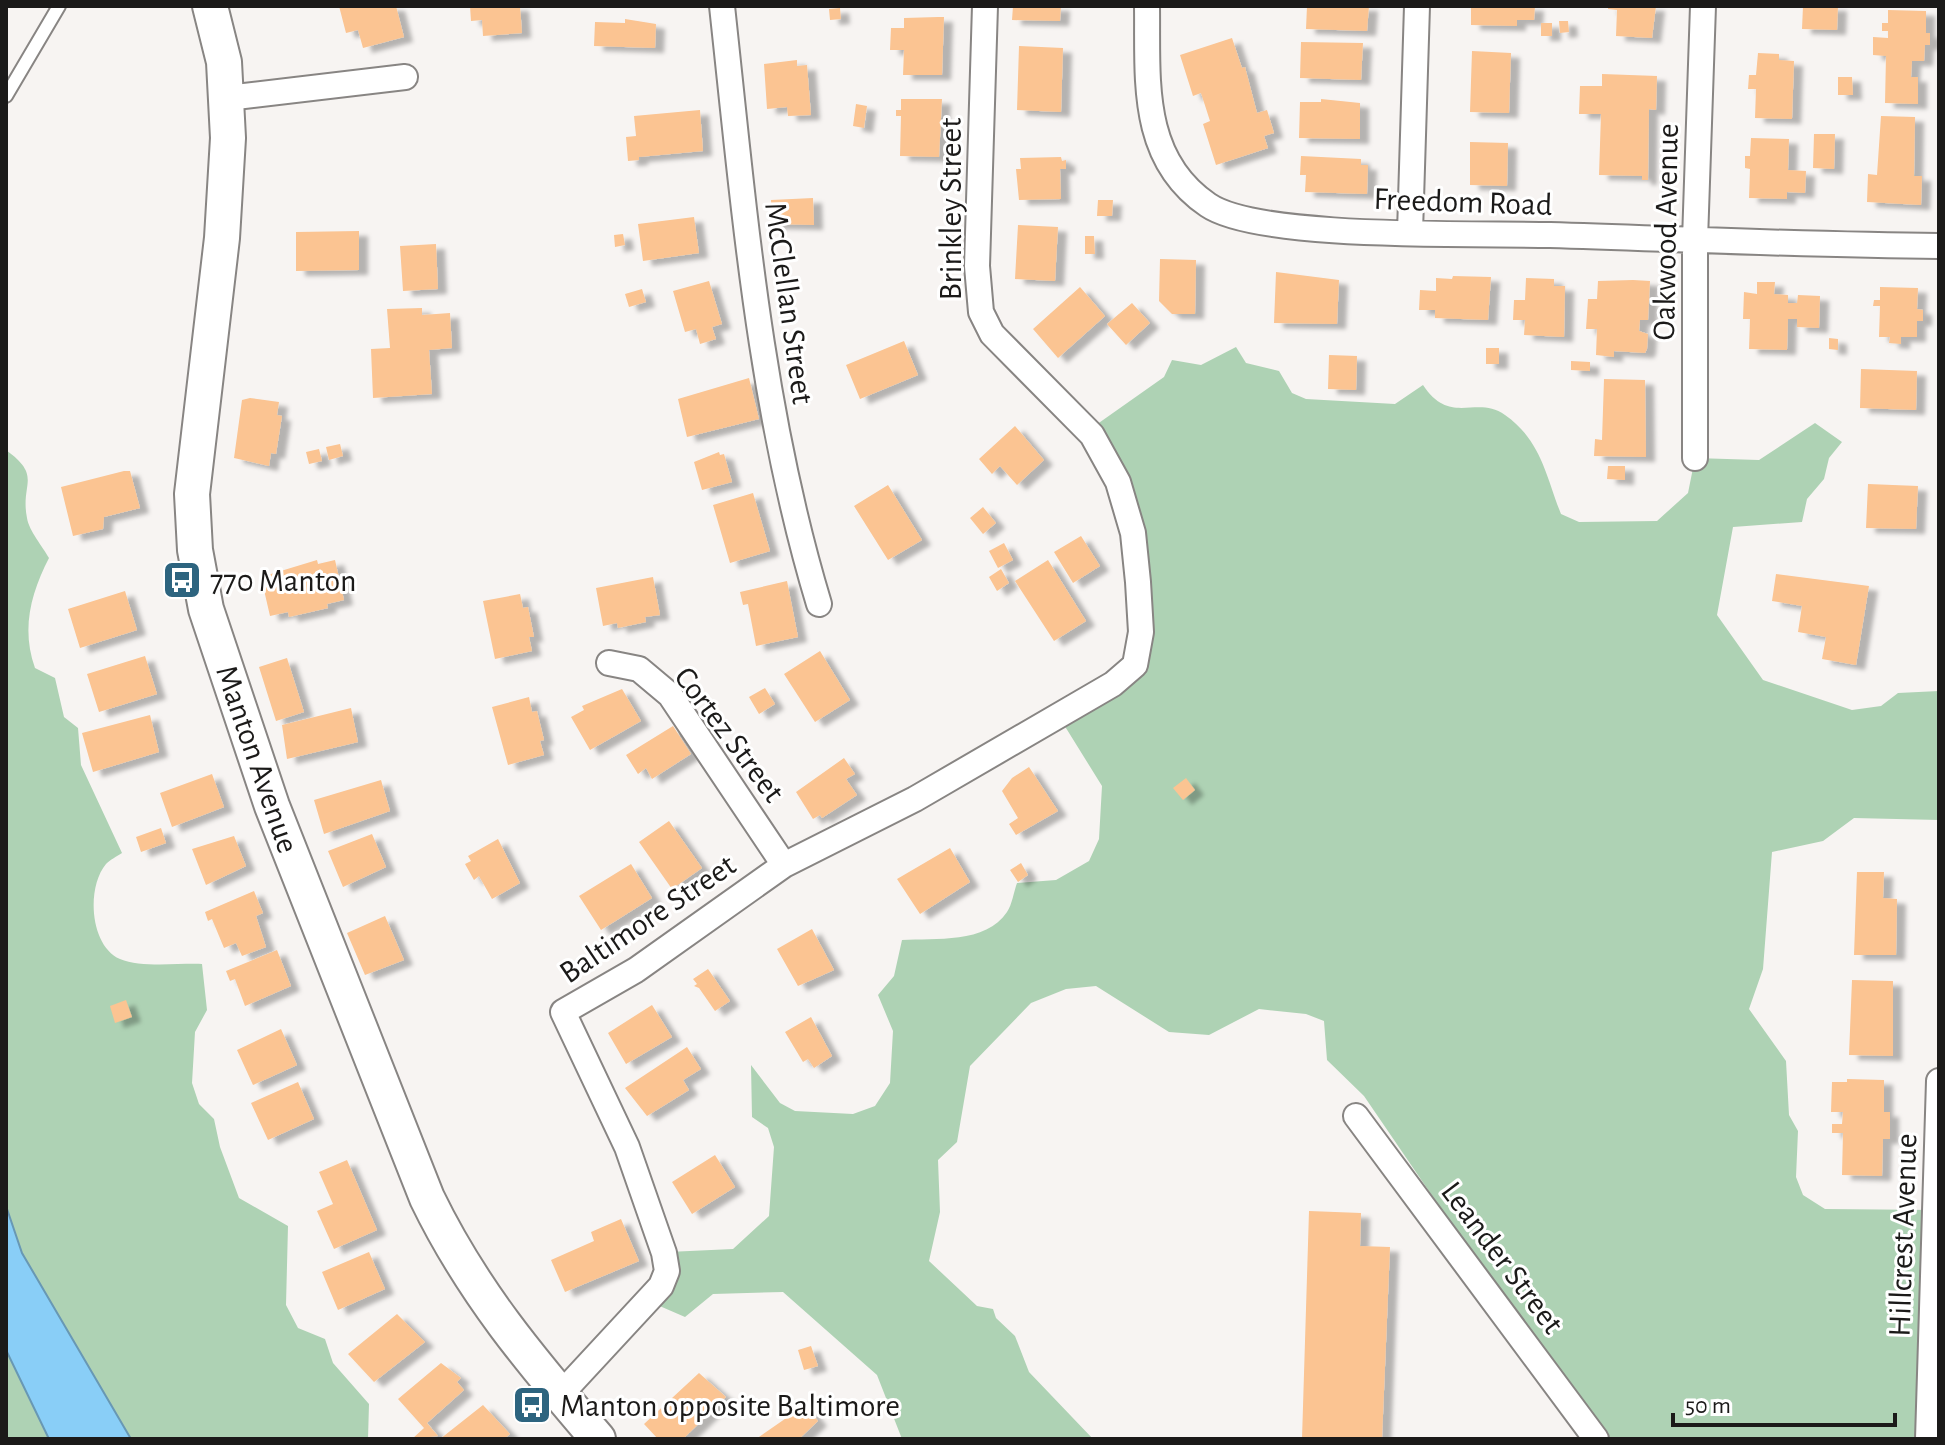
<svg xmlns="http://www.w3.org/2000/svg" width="1945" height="1445" viewBox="0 0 1945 1445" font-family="'Alegreya Sans',sans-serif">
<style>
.green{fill:#aed2b4}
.water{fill:#89cef7;stroke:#6898b4;stroke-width:2}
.building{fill:#fbc492;filter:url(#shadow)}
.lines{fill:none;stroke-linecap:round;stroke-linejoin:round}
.lane-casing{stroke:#888583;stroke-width:16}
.street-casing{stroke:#888583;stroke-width:28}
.secondary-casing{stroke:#888583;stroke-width:38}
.lane{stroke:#fff;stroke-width:12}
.street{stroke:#fff;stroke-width:24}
.secondary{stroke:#fff;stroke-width:34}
.labels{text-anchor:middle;stroke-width:6;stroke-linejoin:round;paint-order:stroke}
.street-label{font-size:32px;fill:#1b1a19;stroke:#fff}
.poi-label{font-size:32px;fill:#1b1a19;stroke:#fff;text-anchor:start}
</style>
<defs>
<filter id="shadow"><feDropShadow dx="9" dy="5" stdDeviation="2" flood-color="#0004"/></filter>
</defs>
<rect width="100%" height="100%" fill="#f7f4f2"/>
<path class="green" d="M1236 347 1246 363 1279 371 1292 393 1306 399 1395 404 1423 385C1451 427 1476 394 1505 415 1541 440 1546 476 1561 514L1579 522 1657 521 1688 493 1695 458 1759 460 1815 423 1842 442 1829 458 1824 479 1807 499 1802 522 1733 527 1717 615 1763 680 1852 710 1881 706 1898 693 1939 691V820L1854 818 1823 841 1772 852 1763 969 1749 1009 1786 1061 1789 1115 1798 1131 1796 1177 1803 1195 1825 1209 1936 1210 1932 1439H1589L1504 1301 1364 1096 1327 1060 1324 1021 1306 1014 1259 1009 1209 1035 1169 1032 1096 986 1066 989 1031 1003 970 1066 957 1142 938 1160 940 1212 929 1261 977 1306 993 1309 996 1318 1015 1336 1029 1372 1093 1439H902L877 1375 783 1292 713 1294 685 1317 655 1304 668 1252 733 1249 769 1216 774 1147 768 1128 752 1117 751 1065 780 1103 795 1111 853 1114 875 1106 890 1083 893 1031 878 995 894 976 902 940C935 938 986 944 1007 912 1012 905 1014 891 1017 883L1056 880 1089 861 1099 839 1102 786 1061 720 1135 663 1134 538 1086 432 1164 377 1172 360 1201 365Z
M6 450C43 477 20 483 27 518 29 531 43 547 49 558 31 593 21 629 35 668L55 678 64 717 78 728 81 765 122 853C117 856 110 860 106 864 86 888 90 946 120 959 141 968 178 963 202 964L207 1010 195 1032 192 1083 199 1104 214 1119 220 1147 239 1198 288 1226 286 1305 298 1328 325 1339 333 1363 369 1404 368 1439H131L22 1253 6 1206Z
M6 1350 49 1439H6Z"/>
<path class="water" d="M6 1206 22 1253 131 1439H49L6 1350Z"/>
<path class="building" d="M339 6H396L404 37 363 48 358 30 346 33Z
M470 6H520L522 33 483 36 482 20 471 21Z
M1013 6H1061L1060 21 1012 20Z
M1307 6H1369L1367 31 1306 29Z
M1471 6H1535L1534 20H1517V26L1471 25Z
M1608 6H1656L1652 38 1616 36 1617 10 1608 9Z
M1803 6H1838L1837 30 1802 29Z
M840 8 841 19 830 20 829 9Z
M1888 10 1926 11V33H1930V45H1925L1924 61H1912L1911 77H1918V104L1885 103 1886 56 1873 55V37L1888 38V31H1882V23H1888Z
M938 17H944L942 75H903L904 50H890L891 28H904V18Z
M625 19 656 24 655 48 594 46 595 22 625 23Z
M1559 21H1568L1569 32 1560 33Z
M1541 23H1552V36H1541Z
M1232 38 1242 68 1245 67 1257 113 1267 110 1274 133 1264 136 1268 148 1216 165 1203 124 1210 121 1201 93 1193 96 1180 55Z
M1301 42 1363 43 1361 80 1300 78Z
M1019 46 1063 48 1061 112 1017 110Z
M1472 51 1511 53 1509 113 1470 112Z
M1758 53 1779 54V60L1794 61 1792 119 1755 118 1756 89H1748L1749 75H1756Z
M797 60V66L807 65 811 115 788 116 787 107 767 109 764 64Z
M1602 74 1657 76 1656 110 1649 109 1648 180H1642V176L1599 175 1601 114H1579L1580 86H1602Z
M1838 77H1852L1853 95H1838Z
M901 99H942L939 157 900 156 901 116H896V110H901Z
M1321 99 1360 103V139L1299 138 1300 102H1321Z
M856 104 867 106 864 128 853 126Z
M700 110 703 151 639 157V160L628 161 626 137 636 136 634 116Z
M1881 116 1915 117 1914 176H1922L1921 205 1867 202 1868 174 1877 175Z
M1814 134H1835L1834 169 1813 168Z
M1751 138 1789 139 1788 170 1806 171 1805 193 1787 192V199L1749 198 1750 169 1745 168V156H1750Z
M1470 142 1508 143 1507 186 1470 185Z
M1301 156 1361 159V165H1368L1367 194 1305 192 1306 175H1300Z
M1061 157 1062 161 1066 160V169H1060L1061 199 1019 200 1016 169H1021L1020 158Z
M813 198 814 225 772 224 771 200Z
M1098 200H1113L1112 216H1097Z
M694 217 699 253 643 261 638 224Z
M1018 225 1058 227 1055 281 1015 279Z
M359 231V270L296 271V232Z
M623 234 625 245 615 247 614 235Z
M1085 236H1094L1095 254H1085Z
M436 244 438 289 403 291 400 246Z
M1160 259 1196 260 1195 314H1172L1159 301Z
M1276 272 1339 280 1337 324 1274 323Z
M1453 276 1491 277 1488 320 1435 318V310H1419L1420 290 1436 291V278L1452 279Z
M1526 278 1554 279V286H1565L1564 337 1524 335 1525 320H1513L1514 300H1525Z
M1633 280 1650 281 1648 320H1640L1639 331 1648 334 1647 349 1645 353 1614 351V357L1596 355 1597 329H1586L1588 299H1597L1598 281Z
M709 281 722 324 712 327 716 339 700 344 696 329 685 332 673 291Z
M1757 282H1775L1774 294 1788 295V303H1797L1798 295 1820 296 1819 328 1797 327V319H1788L1787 350 1749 349 1750 319H1743L1744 292 1757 294Z
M1080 287 1105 316 1058 358 1033 329Z
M1880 287 1918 288 1917 309 1923 310V321H1917V337H1901V344L1889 343 1890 337H1879L1880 306H1873L1874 300H1880Z
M642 289 646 302 629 307 625 294Z
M1132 303 1150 323 1126 345 1107 324Z
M422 308V315L450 313 452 348 429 350 432 394 373 398 371 349 390 348 387 309Z
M1829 338 1838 339V350L1829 349Z
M904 341 918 375 860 399 846 365Z
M1486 348H1499V364H1486Z
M1329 355 1357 356 1356 390 1328 389Z
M1571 361 1590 362V371L1571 370Z
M1861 369 1917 371 1916 410 1860 408Z
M749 378 759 419 687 437 678 399Z
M1604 379 1645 380 1646 457 1594 456 1595 439 1602 440Z
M250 398 279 402 277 415 282 416 276 454 271 453 269 466 234 458 242 400Z
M1015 426 1044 460 1017 485 1000 466 992 474 979 459Z
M340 444 343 456 329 460 326 447Z
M319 449 322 461 309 464 306 452Z
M719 452 720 455 724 454 732 482 702 490 694 462Z
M1608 466H1625V480L1607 479Z
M124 471H130L140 508 104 517 103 529 73 536 61 487Z
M1868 484 1918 486 1916 529 1866 528Z
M888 485 922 540 888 560 854 506Z
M753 493 770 551 730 563 713 505Z
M983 507 996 523 983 534 970 518Z
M1081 536 1100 566 1073 583 1054 552Z
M1004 543 1013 560 998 568 989 551Z
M317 560 318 564 335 560 344 600 327 604 328 608 289 617 288 612 270 616 261 577Z
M1048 560 1086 621 1054 641 1015 581Z
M1001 569 1009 583 997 591 989 577Z
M1776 574 1869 586 1856 665 1822 659 1826 637 1798 632 1802 606 1772 601Z
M653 577 660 615 645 617 646 622 618 628 617 623 603 626 596 588Z
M787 581 798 637 756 646 748 604 743 605 740 592Z
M125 591 137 630 80 648 68 609Z
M520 594 523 608 528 607 534 637H529L532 651 495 659 483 601Z
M820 651 850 700 815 722 784 674Z
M145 656 157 694 99 712 87 674Z
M287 658 304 712 276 721 259 667Z
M765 688 775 704 759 714 749 697Z
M622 689 641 721 590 750 571 717 584 710 582 706Z
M529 697 532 712 537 711 544 740 540 741 544 755 508 765 492 707Z
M351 708 358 742 287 759 282 725Z
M150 715 159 752 93 772 82 733Z
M673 726 691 754 652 779 646 768 638 774 626 755Z
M844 758 855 774 846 779 857 795 822 818 820 815 813 819 796 792Z
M1029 767 1058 811 1016 835 1009 824 1018 818 1002 791 1012 778Z
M212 774 224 807 172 827 160 793Z
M1186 778 1195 790 1183 800 1173 788Z
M381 780 390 811 324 834 314 800Z
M669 821 702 868 672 889 639 842Z
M161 828 166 843 141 852 136 837Z
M372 834 386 867 343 887 328 851Z
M234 836 246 866 206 885 192 849Z
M498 839 520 883 492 899 479 876 474 880 465 864 471 861 468 856Z
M950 848 970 882 920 914 897 879Z
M1021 863 1028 875 1018 882 1010 870Z
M631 864 652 898 601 930 579 896Z
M1857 872H1884L1883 898 1897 899 1896 955H1854Z
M254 891 263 913 256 916 266 947 242 956 236 943 224 948 212 919 208 921 205 912Z
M385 916 404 960 365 975 347 933Z
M812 929 834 970 798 986 777 949Z
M277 950 291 986 245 1006 235 979 230 981 226 971Z
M708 969 730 1001 715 1011 699 988 694 986 697 984 693 979Z
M1852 980 1893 981V1056L1849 1055Z
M126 1000 132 1017 115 1023 110 1006Z
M652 1005 672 1037 626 1064 608 1033Z
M811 1017 832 1056 814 1068 808 1059 803 1062 785 1032Z
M281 1029 297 1065 253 1085 237 1050Z
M687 1047 701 1069 683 1080 689 1090 647 1116 625 1088Z
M1847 1079 1884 1080V1112H1890V1139H1883L1882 1176 1842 1175 1843 1133H1832V1124H1842L1843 1112H1831L1832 1082H1847Z
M298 1082 314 1119 268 1140 251 1103Z
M715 1155 735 1187 692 1214 672 1182Z
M347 1160 377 1230 334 1249 317 1211 333 1204 319 1172Z
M1309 1211 1361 1213 1360 1246 1390 1247 1382 1439H1302Z
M621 1219 639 1261 565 1292 551 1260 594 1241 591 1232Z
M369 1252 385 1289 338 1310 322 1272Z
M397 1314 425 1342 374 1382 348 1354Z
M811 1346 818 1366 804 1370 798 1350Z
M441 1363 461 1378 457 1382 464 1390 427 1423 438 1436 412 1439 424 1428 398 1399Z
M699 1373 726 1397 683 1439H658L644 1424Z
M483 1405 510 1434 504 1439H440Z
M805 1405 818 1421 799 1439H756Z"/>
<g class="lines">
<g class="lane-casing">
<path id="lane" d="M6 96 59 6"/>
</g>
<g class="street-casing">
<path id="street" d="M722 6C744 208 760 409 819 604
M1147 6C1148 79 1139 158 1208 205 1259 240 1479 233 1550 235 1680 239 1809 245 1939 246
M227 98 405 77
M1410 232 1417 6
M1695 458V240L1703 6
M609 663 639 669 670 695 784 865
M1356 1116 1596 1439
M560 1395 661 1286 667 1271 664 1253 627 1147 563 1012 636 970 784 865 915 799 1113 684 1135 665 1141 632 1138 582 1133 533 1118 482 1092 435 992 334 981 312 977 266 985 6
M1928 1439 1939 1081"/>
</g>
<g class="secondary-casing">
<path id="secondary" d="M210 6 224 62 228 138 222 238 192 494 195 550 206 609 272 806 427 1198C472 1291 531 1361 598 1439"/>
</g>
<use href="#lane" class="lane"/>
<use href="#street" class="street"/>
<use href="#secondary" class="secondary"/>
</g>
<defs>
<g id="bus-square" transform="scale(2)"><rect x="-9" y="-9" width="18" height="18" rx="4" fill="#2d647f" stroke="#fff"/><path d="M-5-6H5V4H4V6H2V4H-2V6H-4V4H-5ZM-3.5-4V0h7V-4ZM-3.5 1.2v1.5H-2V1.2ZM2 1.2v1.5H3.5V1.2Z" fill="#fff"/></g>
</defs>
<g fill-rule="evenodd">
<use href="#bus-square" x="182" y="580"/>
<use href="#bus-square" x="532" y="1405"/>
</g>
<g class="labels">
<g class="street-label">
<text transform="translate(1463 201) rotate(2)" y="11">Freedom Road</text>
<text transform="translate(950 209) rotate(-90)" y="11">Brinkley Street</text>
<text transform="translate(1665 232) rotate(-89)" y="11">Oakwood Avenue</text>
<text transform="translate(790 303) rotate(82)" y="11">McClellan Street</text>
<text transform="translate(730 734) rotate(53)" y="11">Cortez Street</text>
<text transform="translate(258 759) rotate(71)" y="11">Manton Avenue</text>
<text transform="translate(647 918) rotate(-34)" y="11">Baltimore Street</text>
<text transform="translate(1902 1235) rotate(-88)" y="11">Hillcrest Avenue</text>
<text transform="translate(1503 1257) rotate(53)" y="11">Leander Street</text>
</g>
<g class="poi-label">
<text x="210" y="591">770 Manton</text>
<text x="560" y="1416">Manton opposite Baltimore</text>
</g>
</g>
<rect width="1945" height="1445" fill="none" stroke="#1b1a19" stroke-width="16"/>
<path d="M1673 1413v12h222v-12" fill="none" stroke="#1b1a19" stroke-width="4"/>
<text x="1685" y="1413" font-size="24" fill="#1b1a19" stroke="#ffffff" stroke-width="6" paint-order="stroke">50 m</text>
</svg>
